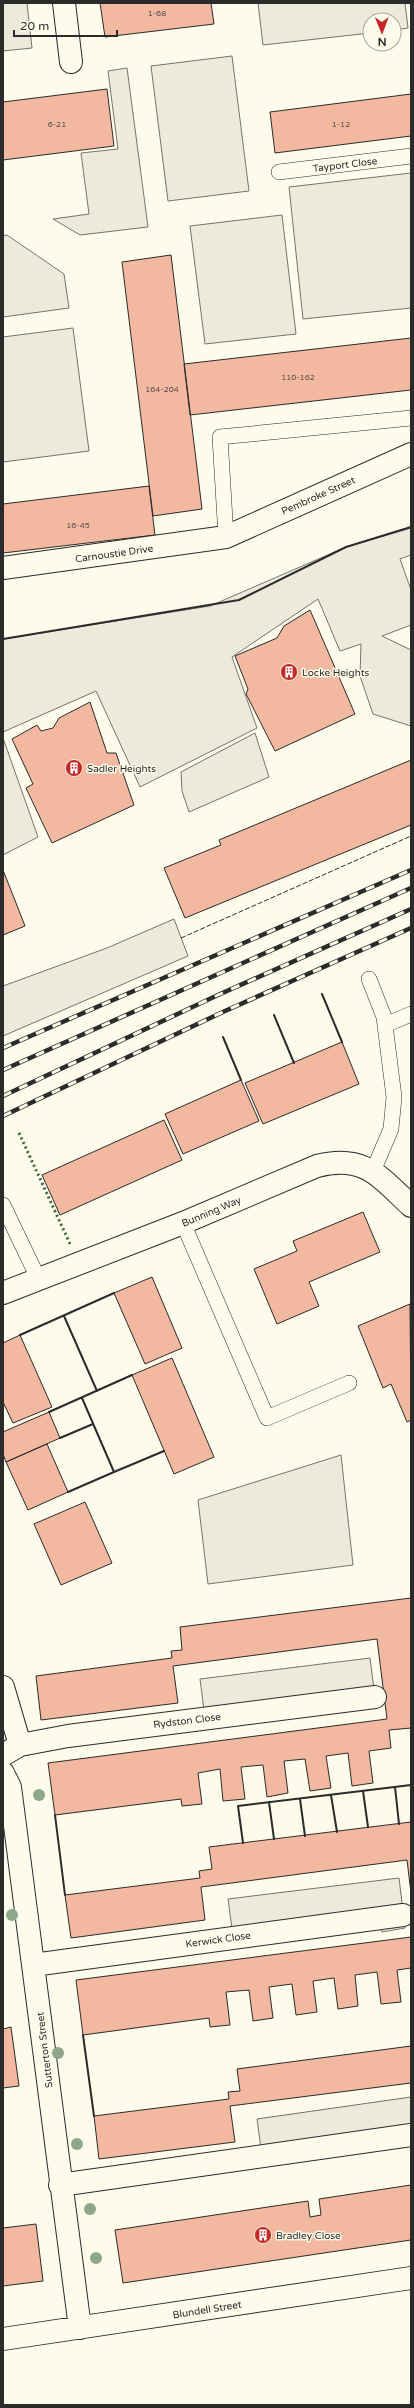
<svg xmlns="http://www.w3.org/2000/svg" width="414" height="2408" viewBox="0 0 414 2408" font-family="'Varela Round',sans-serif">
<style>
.green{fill:#ecebdb;stroke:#74746e}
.parking{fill:#eceadb;stroke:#74746e}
.building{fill:#f2b8a0;stroke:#2b2b2b}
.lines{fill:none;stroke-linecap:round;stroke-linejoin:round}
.lane-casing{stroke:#2b2b2b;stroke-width:16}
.street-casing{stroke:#2b2b2b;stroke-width:24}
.lane{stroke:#fdfbea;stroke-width:15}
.street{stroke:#fdfbea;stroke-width:22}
.rail-casing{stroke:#2b2b2b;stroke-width:4.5}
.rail{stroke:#fdfbea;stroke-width:3;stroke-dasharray:9;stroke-linecap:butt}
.hedge{stroke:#34623c;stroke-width:3;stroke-dasharray:2 3;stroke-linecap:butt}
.fence{stroke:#2b2b2b;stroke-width:1;stroke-dasharray:5 2;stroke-linecap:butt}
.wall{stroke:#2b2b2b;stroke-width:2}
.tree{fill:#8ea78a}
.labels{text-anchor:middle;stroke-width:3;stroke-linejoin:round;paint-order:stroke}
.number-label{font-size:8px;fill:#5d4e48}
.street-label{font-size:10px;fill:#2b2b2b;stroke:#fdfbea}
.poi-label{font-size:10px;fill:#2b2b2b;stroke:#fdfbea;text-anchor:start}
</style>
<rect width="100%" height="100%" fill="#fdfbea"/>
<path class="green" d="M3 3H27L32 48 3 51Z
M258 3H405L408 28 394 30V20H370V33L263 45Z
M232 56 249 191 168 201 151 66Z
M127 68 148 227 80 235 53 219 89 214 81 153 118 149 108 71Z
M411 173V308L303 319 289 187Z
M7 235 64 274 69 308 3 317V236Z
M73 328 89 451 3 462V337Z
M411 528V555L400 559 411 590V625L382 636 411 650V726L373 714 360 676 361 644 340 651 318 599 232 657 257 728 140 787 96 691 3 732V639L210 606 346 547Z
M255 733 269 777 189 812 182 791 181 772Z
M3 738 38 837 3 855Z
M174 919 188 956 3 1036V986L107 948Z
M341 1455 353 1565 208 1584 198 1500Z"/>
<path class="parking" d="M282 215 296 334 205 344 190 226Z
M370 1658 375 1697 205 1718 200 1679Z
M399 1878 405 1928 382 1932 380 1918 233 1936 228 1899Z
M411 2097V2135L262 2156 257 2119Z"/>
<path class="building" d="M100 3H211L214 24 105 37Z
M107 89 114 146 3 160V102Z
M411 94V136L275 153 270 112Z
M171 255 202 509 153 516 122 262Z
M411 338V390L190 415 184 364Z
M149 486 155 535 3 553V504Z
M310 610 355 714 275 751 246 694 248 689 235 656 277 638 284 626Z
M90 702 107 753H116L134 805 52 843 26 788 33 784 12 739 37 725 41 731 53 728 59 718Z
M411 760V825L185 918 164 868 221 845 219 840Z
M3 870 25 926 3 935Z
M342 1042 359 1084 263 1124 245 1083Z
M241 1080 259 1121 183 1154 165 1114Z
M164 1120 182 1160 60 1215 42 1175Z
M363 1212 380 1252 309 1282 319 1306 277 1324 254 1269 297 1251 293 1241Z
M152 1277 182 1348 145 1364 114 1293Z
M410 1304 411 1420 407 1422 391 1384 383 1388 358 1326Z
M20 1335 52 1407 13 1423 3 1402V1343Z
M172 1358 214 1457 174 1474 132 1375Z
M49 1412 60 1438 6 1462 3 1454V1432Z
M47 1444 68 1492 28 1510 6 1462Z
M85 1502 112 1563 61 1585 34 1524Z
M411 1598V1728L389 1730 391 1748 369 1751 373 1783 352 1786 348 1753 326 1756 331 1788 310 1791 305 1759 284 1761 288 1793 267 1797 263 1765 241 1767 245 1799 223 1801 220 1769 198 1773 202 1804 182 1806 181 1799 55 1815 48 1763 387 1719 377 1639 173 1666 178 1703 41 1720 36 1676 172 1658 171 1651 182 1650 180 1627Z
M411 1822V1893L407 1860 201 1887 205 1920 71 1938 65 1895 200 1878 199 1871 212 1869 209 1847Z
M411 1937V1968L397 1970 401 2002 381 2004 377 1972 355 1975 358 2006 338 2009 334 1978 313 1981 317 2012 296 2015 292 1984 269 1987 273 2018 253 2021 249 1990 226 1992 230 2025 210 2027 209 2018 83 2035 76 1980Z
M11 2027 19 2086 3 2088V2029Z
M411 2046V2083L230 2106 235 2142 99 2159 94 2116 229 2099 228 2092 240 2091 237 2069Z
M411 2185V2240L123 2283 115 2230 308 2201 310 2217 321 2215 319 2199Z
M36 2224 43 2281 3 2286V2228Z"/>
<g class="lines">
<g class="lane-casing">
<path id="lane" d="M279 172 411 156
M226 537 220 437 411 418
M369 979 384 1017 394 1097 391 1129 373 1171
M385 1025 411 1014
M3 1205 38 1278
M183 1223 267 1418 349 1383"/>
</g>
<g class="street-casing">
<path id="street" d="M64 3 71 62
M3 568 226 537 411 454
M3 1293 183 1223 317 1166C364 1154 379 1176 411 1206
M3 1687 20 1745
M3 1755 20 1745 68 1736 375 1697
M3 1773 10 1787 80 2328
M33 1965 403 1915
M60 2185 411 2135
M3 2339 411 2278"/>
</g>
<use href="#lane" class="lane"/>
<use href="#street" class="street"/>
<g class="rail-casing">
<path id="rail" d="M3 1048 411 870
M3 1070 411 888
M3 1096 218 995 411 909
M3 1116 225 1011 411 928"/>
</g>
<use href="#rail" class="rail"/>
<path class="hedge" d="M19 1133 71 1246"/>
<path class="fence" d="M181 938 411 836"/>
<path class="wall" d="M3 639 239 600 346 547 411 527
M322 994 342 1042
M274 1015 294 1063
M223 1037 241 1080
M64 1316 97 1391
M20 1335 114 1293
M49 1412 132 1375
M60 1438 93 1424
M114 1472 164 1451
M68 1492 114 1472 82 1398
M395 1787 399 1824
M363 1791 368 1827
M331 1795 337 1832
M300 1799 305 1836
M269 1802 274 1839
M55 1815 65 1895
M243 1843 238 1806 411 1785
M83 2035 94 2116"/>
</g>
<g class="tree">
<circle cx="39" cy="1795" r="6"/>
<circle cx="12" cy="1915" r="6"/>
<circle cx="58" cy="2053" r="6"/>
<circle cx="77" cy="2144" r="6"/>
<circle cx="90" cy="2209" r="6"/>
<circle cx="96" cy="2258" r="6"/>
</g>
<defs>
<g id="building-disc" transform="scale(0.9)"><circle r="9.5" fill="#c62828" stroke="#fdfbea"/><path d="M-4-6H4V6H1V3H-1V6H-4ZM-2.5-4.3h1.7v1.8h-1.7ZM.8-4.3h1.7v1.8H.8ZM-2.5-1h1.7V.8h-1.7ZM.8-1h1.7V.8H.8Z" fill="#fff"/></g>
</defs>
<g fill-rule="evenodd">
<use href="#building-disc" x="289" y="672"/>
<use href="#building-disc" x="74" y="768"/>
<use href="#building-disc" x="263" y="2235"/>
</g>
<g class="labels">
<g class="number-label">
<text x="157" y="16">1-68</text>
<text x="57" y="127">6-21</text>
<text x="341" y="127">1-12</text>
<text x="298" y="380">110-162</text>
<text x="162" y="392">164-204</text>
<text x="78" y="528">16-45</text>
</g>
<g class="street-label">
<text transform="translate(345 164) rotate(-7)" y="4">Tayport Close</text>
<text transform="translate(318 495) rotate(-24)" y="4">Pembroke Street</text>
<text transform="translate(114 553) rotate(-8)" y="4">Carnoustie Drive</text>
<text transform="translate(211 1211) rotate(-23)" y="4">Bunning Way</text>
<text transform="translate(187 1720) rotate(-7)" y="4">Rydston Close</text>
<text transform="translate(218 1939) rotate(-8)" y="4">Kerwick Close</text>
<text transform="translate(44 2050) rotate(-97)" y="4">Sutterton Street</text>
<text transform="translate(207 2309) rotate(-9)" y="4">Blundell Street</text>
</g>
<g class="poi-label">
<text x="302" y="676">Locke Heights</text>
<text x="87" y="772">Sadler Heights</text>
<text x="276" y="2239">Bradley Close</text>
</g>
</g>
<rect width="414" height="2408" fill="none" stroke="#2b2b2b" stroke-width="8"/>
<g transform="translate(382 32) rotate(179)"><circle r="19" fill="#fdfbea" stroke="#a9a89e"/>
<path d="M0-3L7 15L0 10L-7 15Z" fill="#c62828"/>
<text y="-6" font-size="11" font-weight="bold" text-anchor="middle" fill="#2b2b2b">N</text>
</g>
<path d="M14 30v6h103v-6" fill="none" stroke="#2b2b2b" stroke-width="2"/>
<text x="20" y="30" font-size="12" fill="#2b2b2b" stroke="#fdfbea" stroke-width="3" paint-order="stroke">20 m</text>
</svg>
